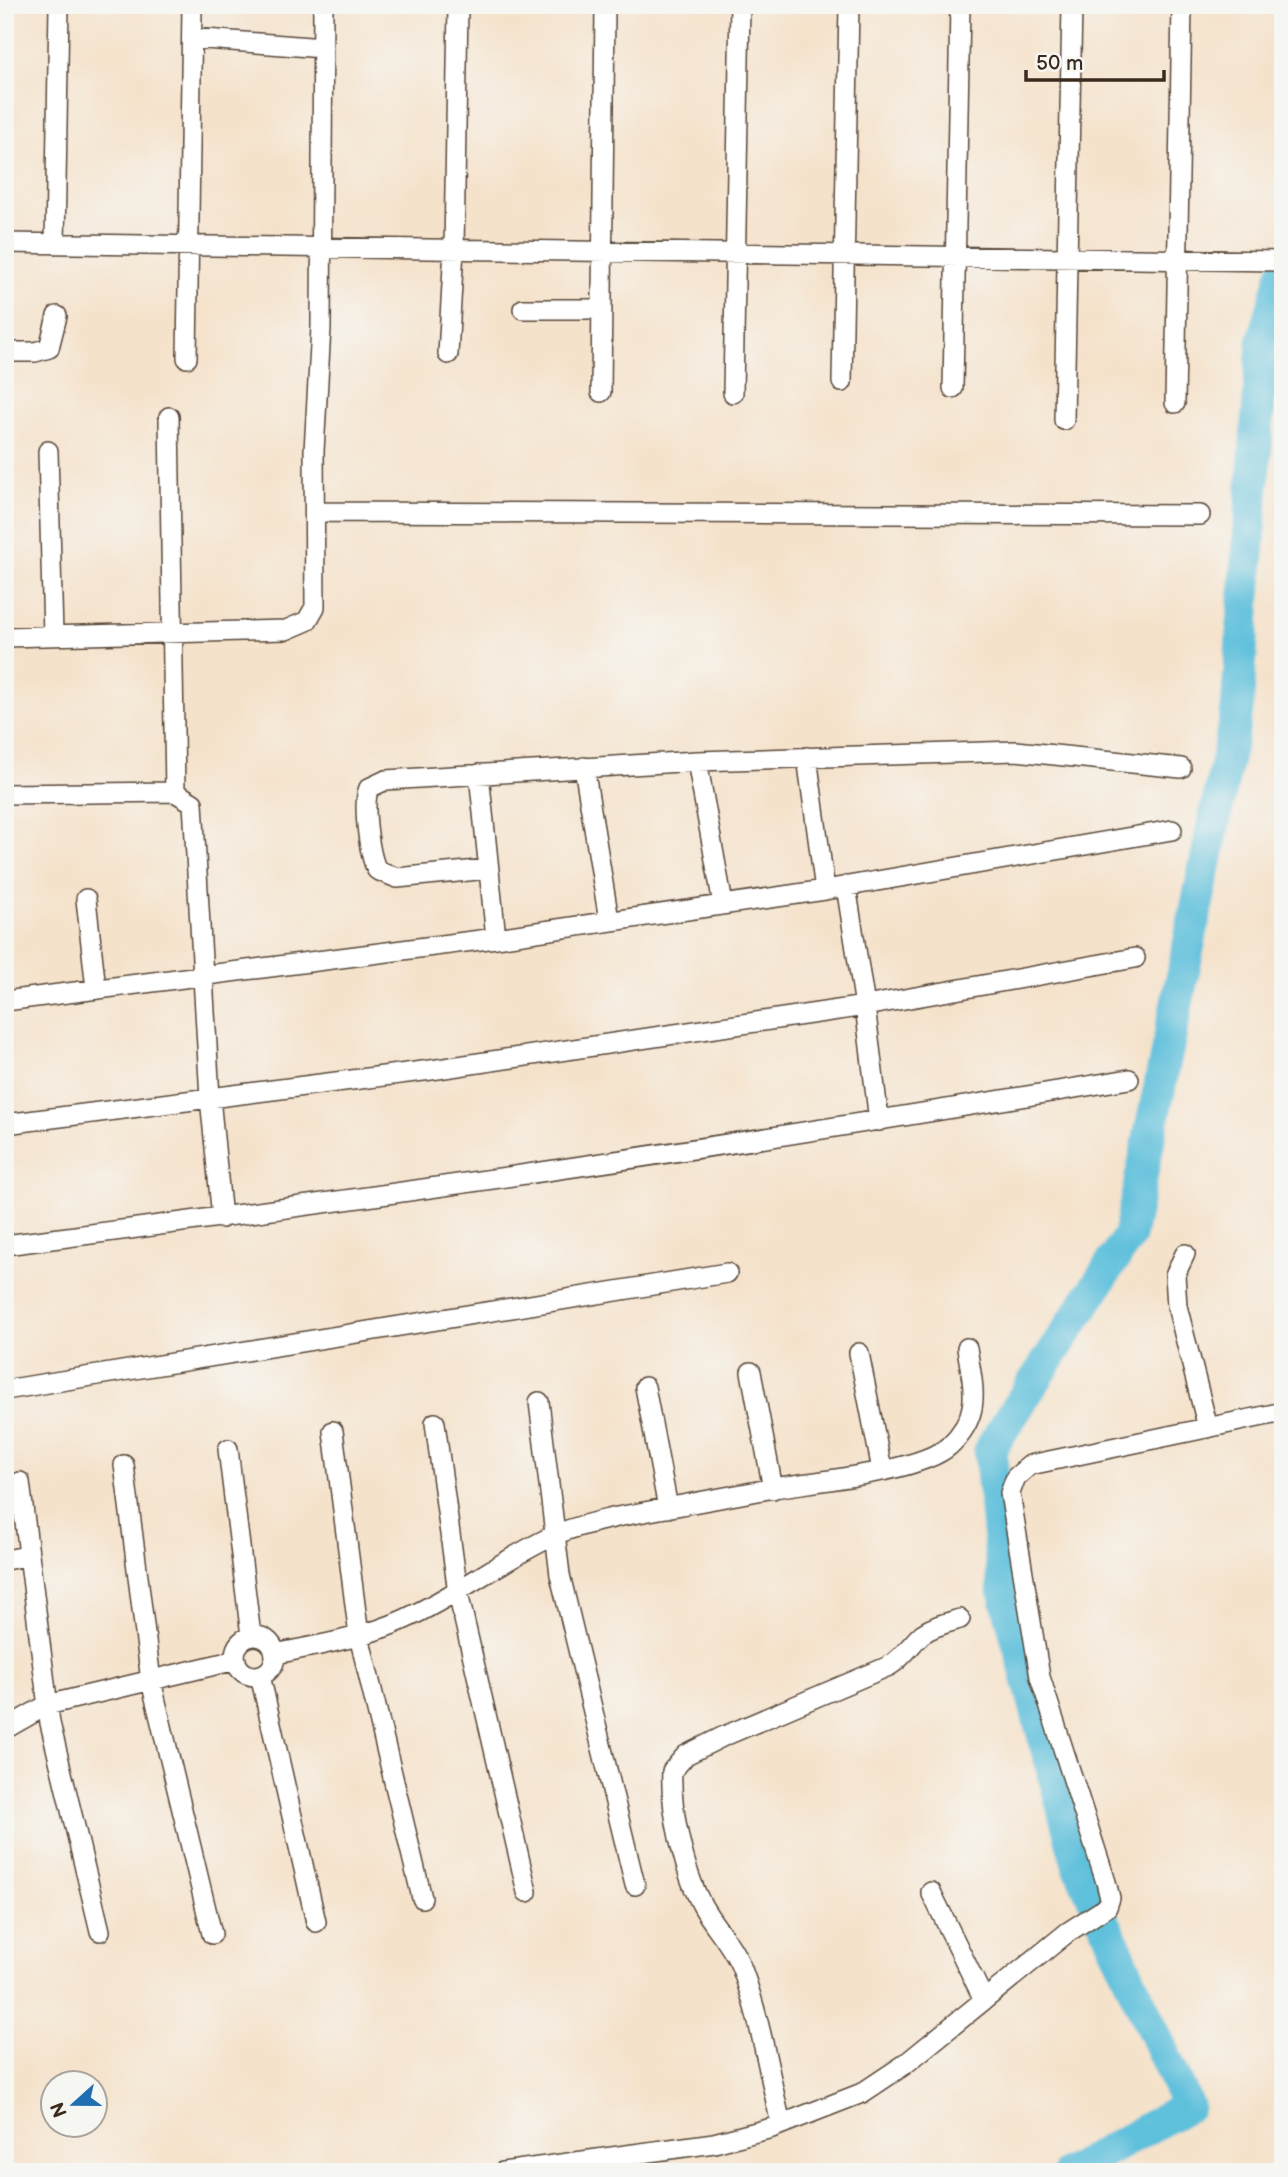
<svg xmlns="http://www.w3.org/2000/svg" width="1288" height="2177" viewBox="0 0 1288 2177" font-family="'Balsamiq Sans',sans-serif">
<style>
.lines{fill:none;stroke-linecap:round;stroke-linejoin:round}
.river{stroke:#5ec0dc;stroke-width:33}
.minor-casing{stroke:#574638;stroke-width:22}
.minor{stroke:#fff;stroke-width:19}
</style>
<rect width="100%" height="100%" fill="#f6f6f2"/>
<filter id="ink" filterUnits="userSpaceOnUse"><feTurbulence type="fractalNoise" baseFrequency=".0143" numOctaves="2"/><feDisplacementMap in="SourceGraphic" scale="14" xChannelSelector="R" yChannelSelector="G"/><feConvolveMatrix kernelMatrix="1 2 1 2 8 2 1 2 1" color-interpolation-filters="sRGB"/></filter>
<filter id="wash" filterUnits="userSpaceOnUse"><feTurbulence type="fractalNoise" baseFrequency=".00686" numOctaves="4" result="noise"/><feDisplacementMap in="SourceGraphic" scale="28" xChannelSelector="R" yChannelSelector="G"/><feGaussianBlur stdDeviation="1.57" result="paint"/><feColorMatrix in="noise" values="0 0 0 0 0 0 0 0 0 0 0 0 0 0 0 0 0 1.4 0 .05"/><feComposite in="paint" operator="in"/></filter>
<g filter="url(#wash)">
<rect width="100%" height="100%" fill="#f5e2cb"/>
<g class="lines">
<path class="river" d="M1070 2172 1187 2106 1078 1864 1004 1590 990 1449 1129 1236 1237 710 1263 343 1283 273"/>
</g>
</g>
<g filter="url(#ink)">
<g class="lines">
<g class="minor-casing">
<path id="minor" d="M192 38 323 48
M5 243 1283 261
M55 244 59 5
M523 309H602
M5 352H35L49 348 57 316
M448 354 454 249 458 5
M187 358 192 5
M842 382 849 5
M953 388 960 5
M601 392 605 5
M733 393 740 5
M1175 403 1182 5
M169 417 175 792
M1064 420 1072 5
M48 451 53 635
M316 512 1200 515
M5 637 286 630 307 621 315 607 314 451 321 328 323 5
M807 757 825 890
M697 761 723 904
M584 767 609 920
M479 774 496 938
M5 794 175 792 193 803 210 1098 222 1218
M488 869 397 878 377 870C369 855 362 803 369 788L386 780 697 761 1016 751 1181 768
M846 886 865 1006 879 1121
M86 899 96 989
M5 1001 496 938 825 890 1172 830
M5 1124 431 1070 865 1006 1135 958
M5 1245C381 1198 756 1142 1129 1079
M1185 1254 1175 1275 1177 1306 1208 1428
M859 1353 882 1470
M751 1372 773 1489
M645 1387 668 1508
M5 1390 727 1273
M539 1402 560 1575 635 1885
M435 1423 458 1593 527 1892
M333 1431 359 1636 422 1898
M228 1449 251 1636
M124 1465 151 1681 212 1934
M20 1482 50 1723 100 1931
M5 1560 27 1556
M235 1656a20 20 0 1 1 40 0a20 20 0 1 1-40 0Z
M275 1654C319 1645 364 1638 405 1619 457 1595 503 1559 555 1535 575 1526 596 1522 617 1517 669 1507 722 1498 774 1488 815 1481 920 1472 949 1446 983 1414 973 1388 967 1348
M260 1675 316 1922
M5 1729 47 1705 236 1660
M931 1892 984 2000
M781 2124C769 2073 760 2018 742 1969 733 1945 714 1927 702 1905 684 1872 670 1809 672 1771L686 1755 722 1737 889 1666C903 1658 910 1645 922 1634 933 1626 946 1623 960 1619
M503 2172 714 2143 772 2128 862 2093 904 2065 1068 1932 1107 1907 1110 1898 1106 1882 1040 1677 1010 1493 1016 1477 1030 1465 1283 1412"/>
</g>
<use href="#minor" class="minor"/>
</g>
</g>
<rect width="1288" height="2177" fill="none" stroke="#f6f6f2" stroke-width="28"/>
<g transform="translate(74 2104) rotate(249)"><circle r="33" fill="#f6f6f2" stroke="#aba49d" stroke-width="2"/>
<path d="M0-5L12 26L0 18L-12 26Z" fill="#1f6fb2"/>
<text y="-10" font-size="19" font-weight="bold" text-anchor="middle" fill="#3b2a1e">N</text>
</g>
<path d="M1026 70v10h138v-10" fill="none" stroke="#3b2a1e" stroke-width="3.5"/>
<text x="1036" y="70" font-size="21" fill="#3b2a1e" stroke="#f6f6f2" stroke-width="5" paint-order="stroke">50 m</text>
</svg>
